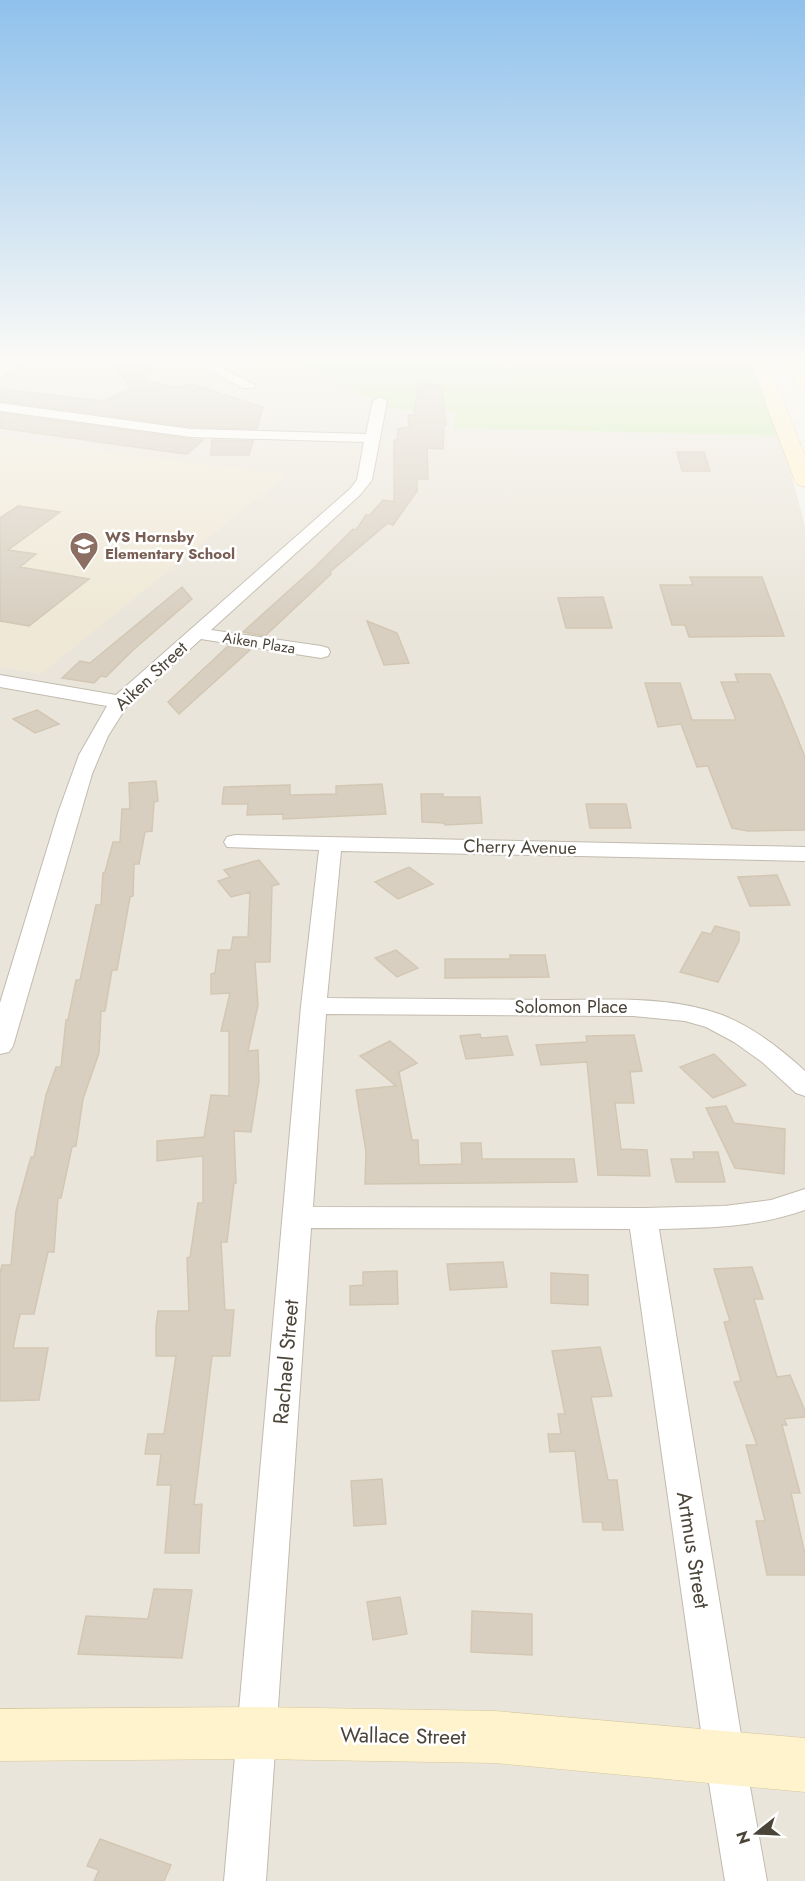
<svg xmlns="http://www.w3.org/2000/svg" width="805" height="1881" viewBox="0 0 805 1881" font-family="Jost,sans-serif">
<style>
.residential{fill:#eae5da}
.education{fill:#efe8d6}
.green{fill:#d2eab5}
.building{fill:#d8cfc1;stroke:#d3c7b4;stroke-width:1.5}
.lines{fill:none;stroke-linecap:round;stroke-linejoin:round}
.street-casing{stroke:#c2bbae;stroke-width:2}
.secondary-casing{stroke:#d6c79b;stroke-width:1}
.street{fill:#fff;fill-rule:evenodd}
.secondary{fill:#fff3cd;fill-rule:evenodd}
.labels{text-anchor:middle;stroke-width:5;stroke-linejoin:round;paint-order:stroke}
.far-education-label{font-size:15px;font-weight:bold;fill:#785e54;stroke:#fff;text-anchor:start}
.far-street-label{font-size:15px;fill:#4b4439;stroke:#fff}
.street-label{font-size:18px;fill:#4b4439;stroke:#fff}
.near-street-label{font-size:21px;fill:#4b4439;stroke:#fff}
</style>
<rect width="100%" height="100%" fill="#f6f3ec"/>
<path class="residential" d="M0 356H467L453 428 781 436 805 526V1881H0Z"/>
<path class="education" d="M0 437 108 452 286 475 41 674 0 667Z"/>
<path class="green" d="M276 356H750L781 436 453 428 456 411 391 409Z"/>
<path class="building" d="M105 356H161L145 381 177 387 191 384 263 407 257 429 191 427 0 401V389L104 401 131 388Z
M418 384 442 385 446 425H444L443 449 427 448 428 479H417V491L393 525 388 523 330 572 331 574 265 636 243 632 315 567 353 529 356 530 366 515H370L383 500 394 502V440H397L398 429 409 427 408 415H414Z
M0 413 191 439 203 440 187 454 178 453 0 428Z
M212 440 253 441 249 455H211Z
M677 452H704L710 471H682Z
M18 506 60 512 8 550 36 554 20 567 89 579 29 626 0 621V518Z
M690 577H762L784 636 689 637 685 625H672L660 585H693Z
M182 587 192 599 132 651 106 677 101 676 94 683 62 678 80 661 90 663Z
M603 597 612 628H566L558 598Z
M367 621 397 633 409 663 384 665Z
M228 646 251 649 179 714 168 702Z
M735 674H770L782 700 805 757V830L748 831 732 828 708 766 697 767 681 724 658 727 645 683H680L692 720H736L721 682H738Z
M37 710 59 724 35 733 13 719Z
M156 781 158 801 154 802 152 831 145 832 139 864H134L133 896 130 897 117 970H112L105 1011H101L99 1053 83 1099 76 1146 72 1147 61 1198H58L54 1252H48L34 1314H20L13 1348H48L39 1400 0 1401V1274L2 1265H11L16 1211 31 1157H34L46 1095 56 1067H61L66 1020H68L76 980H80L96 905H101L103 873 105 872 113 842H120L122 809H130L129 783Z
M382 784 386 814 283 819V814L247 815 248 804H222L224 787 290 785V795L336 794V786Z
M421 794H443V797H480L482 823 445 825 444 823 422 822Z
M586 804H626L631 828H590Z
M259 860 279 884 272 886 270 962H255L258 1005 248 1051 258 1050 259 1081 251 1132 234 1131 236 1183H234L227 1242H221L225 1310H234L230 1356H212L194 1505 202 1504 199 1553H165L171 1485H157L161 1454H145L148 1434H164L176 1356H156V1326L158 1311H189L187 1258 190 1257 198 1203H203V1156L157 1161V1141L204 1137 211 1095 229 1096V1031H221L230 993 211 994V974L215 973 218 950H231L233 937H248L250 892 231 897 218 881 230 877 224 870Z
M409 867 433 884 398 899 375 882Z
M777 875 790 905 750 906 738 877Z
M715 926 739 932V941L718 982 680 972 702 932 711 934Z
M396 950 418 968 397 977 375 958Z
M510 955H545L549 977 445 978V959H510Z
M480 1034 481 1038 507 1036 513 1055 466 1059 460 1036Z
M634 1035 642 1071 630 1072 634 1103H615L621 1149 647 1150 650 1176 598 1175 587 1062 541 1065 536 1045 587 1042 586 1036Z
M390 1041 417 1063 399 1072 412 1140H418L419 1165 462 1164 461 1143H481L482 1159H574L577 1182 365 1184 366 1152 356 1090 396 1086 360 1056Z
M714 1054 746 1085 713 1098 680 1067Z
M726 1106 734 1123 785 1129 784 1174 735 1168 706 1108Z
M693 1152H718L725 1182H676L671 1159H694Z
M503 1262 507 1287 450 1290 447 1264Z
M752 1267 763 1299H754L777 1377 790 1375 805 1411V1417L784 1419 787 1425H782L800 1493H791L805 1554V1575H767L756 1521H765L746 1445H757L734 1382 741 1381 724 1322 730 1321 714 1269Z
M397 1271 398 1304 350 1305V1286L363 1285V1272Z
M551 1273 588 1275V1305L551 1303Z
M600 1347 612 1396 591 1397 608 1480H617L623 1530H603L602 1522H583L575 1451 550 1452 548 1434H561L558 1414H565L552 1351Z
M382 1479 386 1524 354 1526 351 1481Z
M154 1589 192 1590 182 1658 78 1654 86 1616 148 1619Z
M400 1597 407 1634 373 1640 367 1602Z
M472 1611 532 1614V1655L471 1652Z
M100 1839 171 1865 164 1881H94L99 1870 87 1866Z"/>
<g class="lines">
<g class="street-casing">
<path id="street" d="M22 356H37L0 377V368Z
M184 356H199L255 385 253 388H243Z
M380 397 387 401 372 480 360 495 211 630 321 646 328 648 330 652 328 656 321 658 201 639 127 706 108 736 92 774 13 1046 9 1052 0 1054V1003L58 813 79 755 107 706 0 687V675L116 695 350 489 357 480 364 442 191 437 0 411V403L191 429 366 434 373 401Z
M235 835 805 847V861L341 851 327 998C402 999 476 999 551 1000 607 1000 668 995 722 1015 753 1027 781 1049 805 1071V1096L796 1093 762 1062 734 1042 706 1027 685 1021 633 1016 326 1014 313 1207 643 1208 724 1206 771 1200 805 1189V1210C757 1227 710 1228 659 1229L745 1759 767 1881H725L705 1759 630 1229 311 1228 266 1881H224L301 1006 319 850 227 847 224 842 227 837Z"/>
</g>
<g class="secondary-casing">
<path id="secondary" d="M748 356H765L805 455V487L798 485 795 481Z
M784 356H802L805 363V389L799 388 796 384Z
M256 1707 495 1711 805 1738V1792L495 1763 256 1759 0 1761V1709Z"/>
</g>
<use href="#street" class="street"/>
<use href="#secondary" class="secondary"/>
</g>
<linearGradient id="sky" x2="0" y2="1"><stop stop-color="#8fc1ec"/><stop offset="0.58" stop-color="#fbfaf6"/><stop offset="1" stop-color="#fbfaf6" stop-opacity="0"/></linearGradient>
<rect width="805" height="619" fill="url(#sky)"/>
<defs>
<g id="school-pin" transform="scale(1.5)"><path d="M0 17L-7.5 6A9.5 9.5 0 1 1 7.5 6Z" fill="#8d6e63" stroke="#fff"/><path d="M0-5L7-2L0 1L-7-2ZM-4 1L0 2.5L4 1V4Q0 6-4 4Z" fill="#fff"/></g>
</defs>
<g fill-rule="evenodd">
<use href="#school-pin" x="84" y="546"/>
</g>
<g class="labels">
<g class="far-education-label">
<text x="105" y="542">WS Hornsby<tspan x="105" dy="17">Elementary School</tspan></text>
</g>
<g class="far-street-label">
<text transform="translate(259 643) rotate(9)" y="5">Aiken Plaza</text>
</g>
<g class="street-label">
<text transform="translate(151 676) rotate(-43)" y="6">Aiken Street</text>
<text transform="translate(520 847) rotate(1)" y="6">Cherry Avenue</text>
<text x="571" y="1013">Solomon Place</text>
</g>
<g class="near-street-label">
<text transform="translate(286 1362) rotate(-85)" y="7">Rachael Street</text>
<text transform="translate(693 1550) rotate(81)" y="7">Artmus Street</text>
<text transform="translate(403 1736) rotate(1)" y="7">Wallace Street</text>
</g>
</g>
<g transform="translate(757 1833) rotate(252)" stroke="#ffffff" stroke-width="4.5" paint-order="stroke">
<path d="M0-4.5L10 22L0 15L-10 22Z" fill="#4b4439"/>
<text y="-9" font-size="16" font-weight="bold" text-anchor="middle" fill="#4b4439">N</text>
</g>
</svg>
